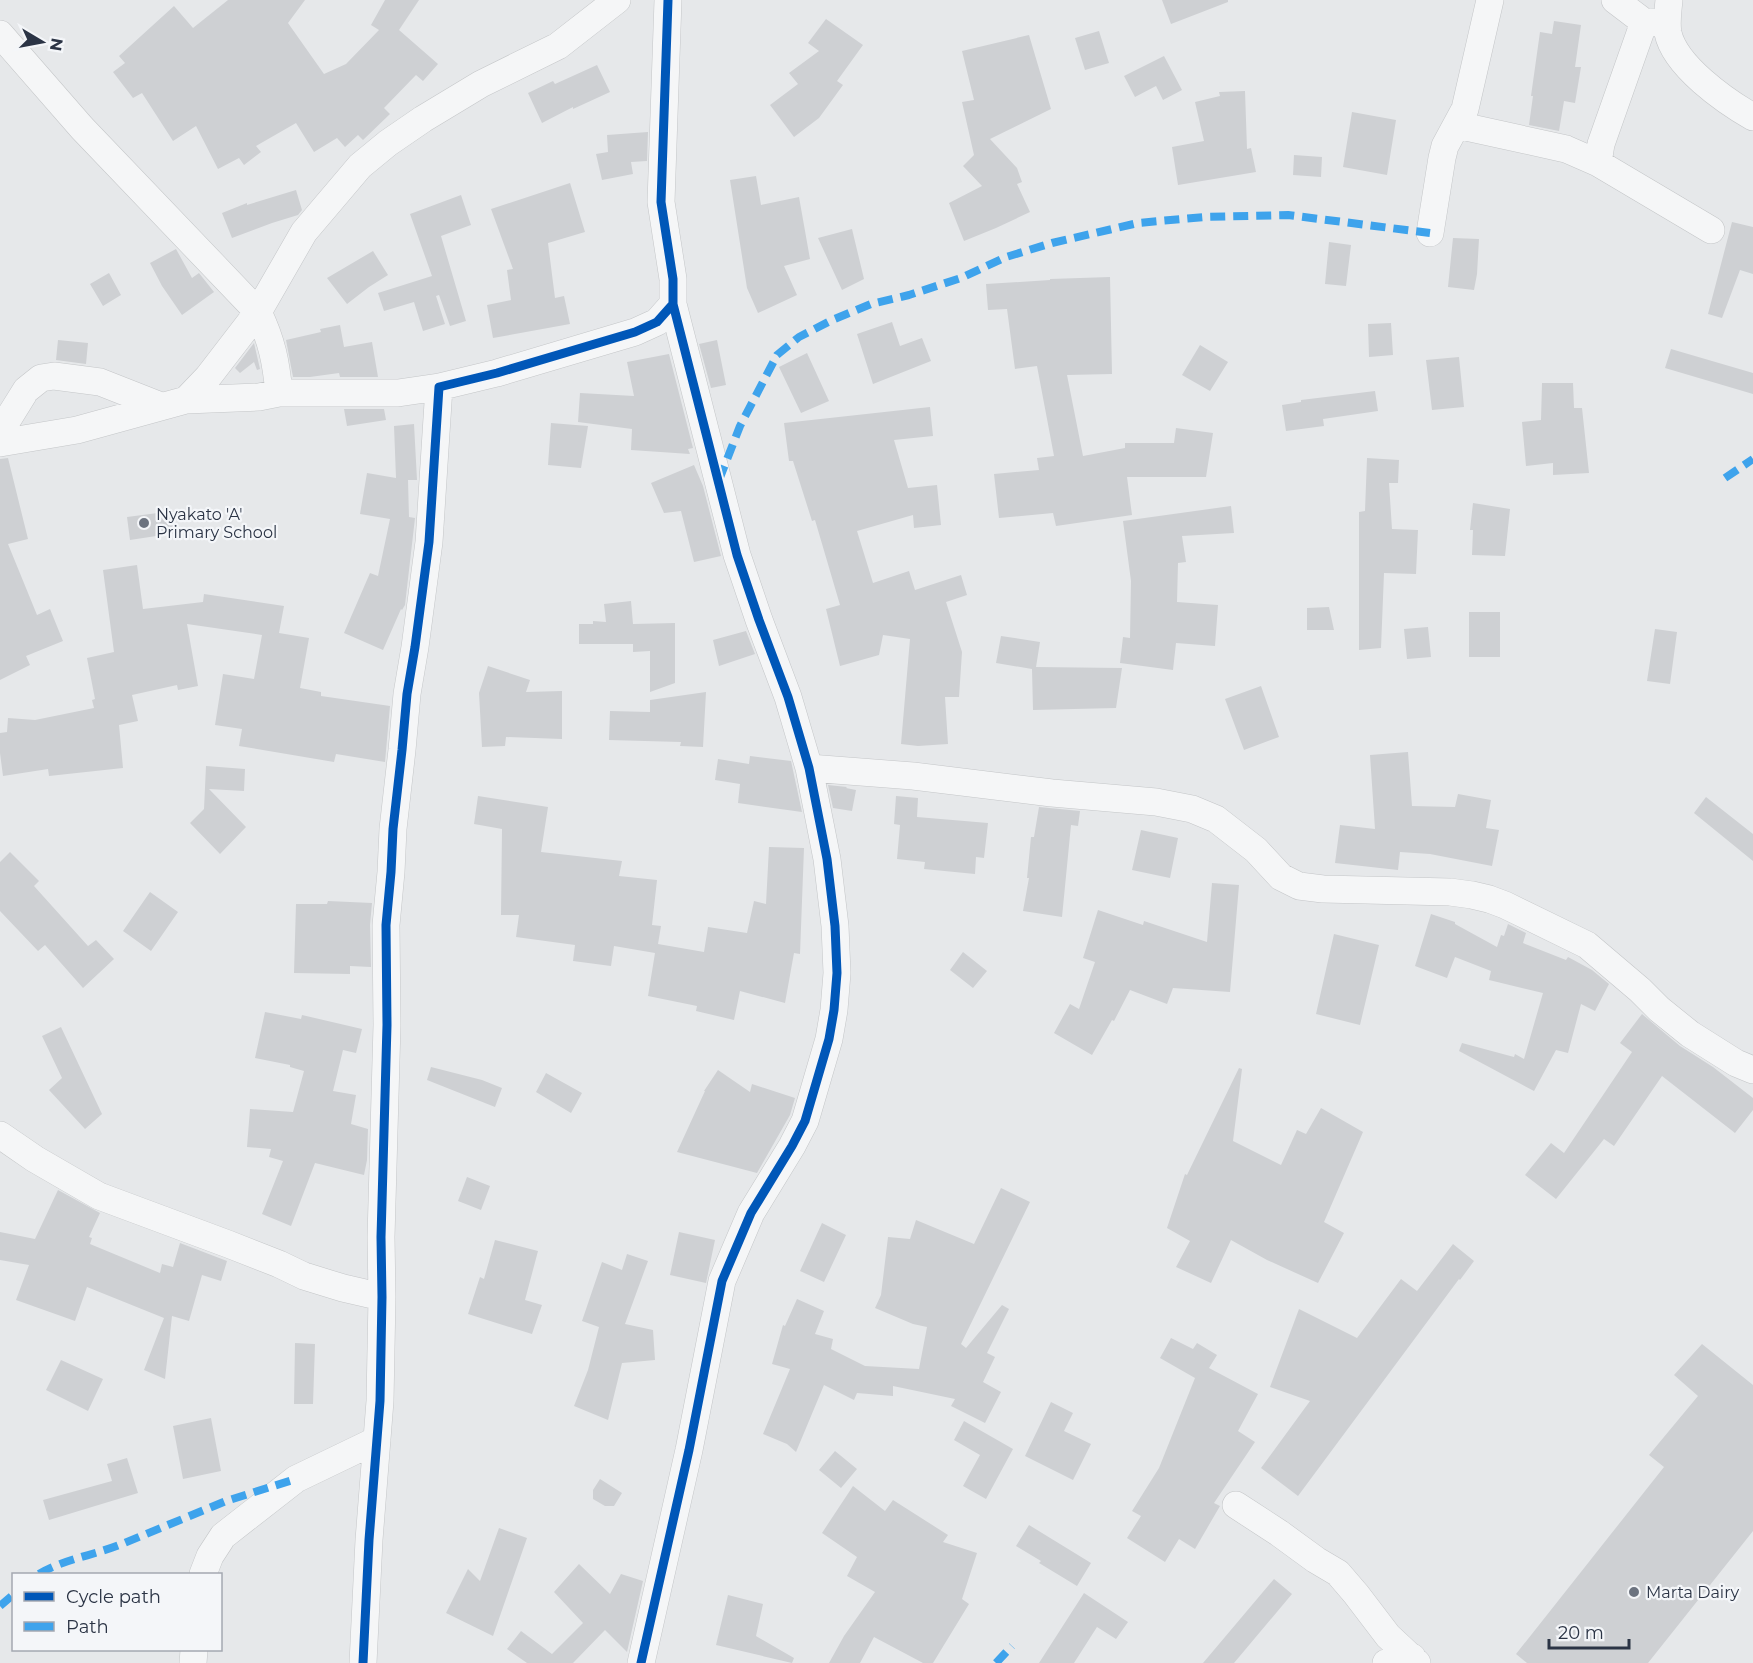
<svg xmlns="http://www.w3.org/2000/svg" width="1753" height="1663" viewBox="0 0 1753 1663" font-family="Montserrat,sans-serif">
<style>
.building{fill:#ced0d3}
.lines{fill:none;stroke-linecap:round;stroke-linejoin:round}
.minor-casing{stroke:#c4c6c8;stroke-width:28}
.minor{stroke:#f5f6f7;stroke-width:27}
.quiet{stroke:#3ea3ec;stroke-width:8;stroke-dasharray:15 8;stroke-linecap:butt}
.cycleway-casing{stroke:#f4f6f9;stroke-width:13}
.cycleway{stroke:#0057b8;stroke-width:9}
.poi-dot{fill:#6c737f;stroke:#f4f6f9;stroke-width:2}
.labels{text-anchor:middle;stroke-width:4.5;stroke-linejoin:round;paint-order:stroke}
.poi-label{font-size:16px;fill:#2b3445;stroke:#f4f6f9;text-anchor:start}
</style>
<rect width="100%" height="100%" fill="#e6e8ea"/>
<path class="building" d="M228 0H305L288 23 324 74 346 64 379 30 371 25 385 0H419L399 30 438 64 423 81 416 75 384 108 390 114 363 140 358 135 345 147 337 138 314 152 296 123 256 146 261 152 244 165 239 158 218 169 196 126 173 141 142 93 133 98 113 72 125 63 119 56 174 6 193 28Z
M1162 0H1228V2L1171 24Z
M826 19 863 45 837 81 843 85 819 118 794 137 770 105 798 84 789 73 819 51 808 43Z
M1554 21 1581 25 1575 67H1581L1575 103 1564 101 1559 131 1529 125 1533 96H1531L1540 32 1552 34Z
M1099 31 1109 63 1085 70 1075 38Z
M1029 35 1051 109 990 139 1017 168 1022 182 1017 184 1030 212 996 228 964 241 949 203 982 186 963 166 974 155 962 102 974 100 962 51Z
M1164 56 1182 90 1163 100 1156 86 1135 97 1124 76Z
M597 65 610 92 573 109V107L542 123 528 93 553 81 555 84Z
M1245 91 1247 149 1251 148 1256 172 1178 185 1172 147 1204 141 1195 102 1220 96 1219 92Z
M1352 112 1396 120 1387 175 1343 167Z
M648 132 647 161 631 162 633 174 602 180 596 154 608 152 607 135Z
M1294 155 1322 157 1321 177 1293 175Z
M756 176 761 205 799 197 810 259 784 266 797 295 758 313 747 288 730 180Z
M570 183 585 232 548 243 555 298 564 296 570 324 493 338 487 305 511 300 507 270 513 269 491 209Z
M296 190 302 210 298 215 272 223 232 238 222 213 247 203V205Z
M461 195 471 225 441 236 466 321 450 326 439 295 436 296 445 324 423 331 414 302 384 311 378 293 432 276 410 214Z
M1732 222 1753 227V274L1740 270 1722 318 1708 314Z
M852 229 864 279 842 290 818 238Z
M1453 238 1479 239 1477 274 1474 290 1448 287Z
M1329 242 1351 245 1346 286 1325 284Z
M176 249 192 278 199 273 214 292 182 315 162 286 150 263Z
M373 251 388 275 369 287 347 304 327 278Z
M109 273 121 295 103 306 90 284Z
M1110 277 1112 374 1067 375 1083 456 1125 448V443H1174L1176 428 1213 433 1206 477H1127L1132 515 1056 526 1053 513 999 518 994 474 1039 470 1037 458 1054 456 1037 366 1015 369 1007 309 988 310 986 284 1050 280V279Z
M892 322 900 346 922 338 931 361 873 384 857 334Z
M1391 323 1393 355 1369 357 1368 324Z
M340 325 344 347 372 342 378 377H340L339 373 310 377H293L286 340 321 332 320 329Z
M58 340 88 343 86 364 56 360Z
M717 340 726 385 711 388 699 344Z
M254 343 260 369 257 370 254 362 240 373 235 368Z
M1200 345 1228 362 1210 391 1182 375Z
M1671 349 1753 373V394L1665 368Z
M807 353 829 401 801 413 779 367Z
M669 354 693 448 688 449 690 454 631 450 632 429 578 422 580 393 634 396 627 362Z
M1459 357 1464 407 1432 410 1426 360Z
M1542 383H1573L1574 408H1582L1589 473 1553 475V463L1526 466 1522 422 1541 420Z
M1375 391 1378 411 1323 419 1324 426 1286 431 1282 405 1301 402V400Z
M930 407 933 436 894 440 908 488 937 485 941 525 914 528 913 515 857 531 873 583 909 571 915 590 961 575 967 595 946 602 962 652 959 697H945L948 744 918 746 901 744 910 639 883 635 879 655 840 666 826 609 840 605 815 520 812 521 793 461H789L784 423Z
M344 409H384L386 420 347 426Z
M551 423 588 426 581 468 548 465Z
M414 424 417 480H408L409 517 415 518 405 605 402 610 401 609 383 650 344 633 370 573 378 576 390 519 360 514 367 473 396 478 394 426Z
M8 458 28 539 8 544 37 615 50 609 63 641 26 656 30 665 0 680V459Z
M1367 458 1399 460 1398 483H1389L1392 529 1418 530 1416 574 1384 573 1381 648 1359 650V512L1365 511Z
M694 465 703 486 721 556 694 562 681 511 664 513 651 483Z
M1473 503 1510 509 1505 556 1472 555 1473 530H1470Z
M1231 506 1234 533 1182 536 1186 562 1178 563 1177 602 1218 605 1215 646 1176 643 1173 670 1120 663 1123 637 1130 638 1131 581 1123 521Z
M173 511 176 533 130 540 127 517Z
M137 565 143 609 203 602 204 594 284 606 279 633 309 638 300 688 321 692V696L390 706 385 762 336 754 334 762 239 746 242 729 215 725 223 674 254 679 262 635 187 624 198 686 178 690 177 685 132 695 138 721 119 725 123 768 49 776 48 769 3 776 0 753V733L7 732 8 718 35 720 94 708 92 700 95 699 87 658 114 652 103 570Z
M631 601 633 624 675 623V683L650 692V651L633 652V644H579V624H593V621L606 622 604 604Z
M1329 607 1334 630H1307V608Z
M1469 612H1500V657H1469Z
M1428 627 1431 657 1407 659 1404 629Z
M1655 629 1677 632 1670 684 1647 681Z
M746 631 755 654 719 666 713 640Z
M1001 636 1040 642 1036 667 1122 668 1116 708 1033 710 1032 669 996 663Z
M488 666 530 680 526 692 562 691V739L506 737 505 746 482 747 479 693Z
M1261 686 1279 737 1244 750 1225 699Z
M706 692 703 747 680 746 681 742 609 740 610 711 650 712V700Z
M1408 752 1412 806 1455 807 1458 794 1491 800 1486 828 1499 830 1492 866 1430 854 1400 852 1398 870 1335 863 1340 825 1375 829 1370 755Z
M750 756 791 761 802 812 738 803 740 784 715 780 718 759 749 764Z
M206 766 245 769 244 791 209 789 246 827 220 854 190 823 204 809Z
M828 785 847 787 846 788 856 790 852 811 833 808Z
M478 796 548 807 541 852 622 861 619 876 657 880 652 925 661 926 658 944 704 952 708 927 747 933 754 901 766 904 769 847 804 848 800 954 794 953 785 1003 740 991 734 1020 696 1011 697 1006 648 996 655 953 614 946 611 966 573 961 575 945 516 937 519 915H501L502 829 474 824Z
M896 796 918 798 917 817 988 823 984 858 976 857 975 874 924 869 925 862 897 859 900 825 894 824Z
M1706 797 1753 834V861L1694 813Z
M1039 807 1080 811 1078 826 1071 825 1062 917 1023 911 1029 878H1027L1031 837H1034Z
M1141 830 1178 838 1170 878 1132 870Z
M10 852 39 881 34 886 88 946 96 940 114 959 83 988 45 945 38 951 0 911V862Z
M1212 883 1239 885 1230 992 1173 988 1167 1004 1130 990 1114 1021 1112 1020 1092 1055 1054 1033 1070 1004 1079 1009 1095 962 1083 958 1098 910 1143 925 1144 921 1207 942Z
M150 892 178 912 151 951 123 931Z
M328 901 372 903 370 925 371 967 350 966V974L294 973 296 904H327Z
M1431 914 1455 922V924L1497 947 1501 935 1504 936 1508 924 1526 933 1523 943 1566 960 1568 957 1592 970 1609 984 1595 1011 1581 1004 1568 1053 1556 1050 1534 1091 1459 1051 1462 1043 1514 1057 1515 1054 1524 1059 1543 993 1489 980 1491 971 1455 957 1447 978 1415 966Z
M1334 934 1379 945 1360 1025 1316 1014Z
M963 952 987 971 973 988 950 970Z
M265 1012 301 1019 302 1015 362 1029 356 1053 343 1050 333 1091 356 1095 351 1124 368 1129 367 1160 364 1175 315 1163 291 1226 262 1214 283 1161 269 1157 271 1149 247 1147 250 1109 293 1112 304 1071 290 1067V1065L255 1058Z
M1642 1014 1680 1046 1713 1067 1753 1098V1110L1735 1133 1662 1076 1614 1146 1604 1139 1556 1199 1525 1175 1551 1143 1564 1153 1632 1052 1620 1043Z
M61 1027 102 1114 85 1129 49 1090 62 1078 42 1036Z
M431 1067 482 1080 502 1088 495 1107 427 1080Z
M1239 1068 1242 1069 1233 1141 1281 1165 1297 1130 1306 1134 1321 1108 1363 1132 1324 1222 1344 1233 1318 1283 1267 1260 1231 1240 1211 1283 1176 1267 1190 1241 1167 1228 1185 1174 1187 1175Z
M718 1070 750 1092 752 1084 795 1098 790 1115 757 1173 677 1152 705 1091H704Z
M546 1073 582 1093 571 1113 536 1092Z
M467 1177 490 1186 481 1210 458 1201Z
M1001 1188 1030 1202 961 1344 966 1348 1002 1305 1009 1309 987 1353 995 1357 983 1382 1001 1392 985 1423 951 1406 955 1399 893 1386V1396L857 1393 854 1400 824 1385 796 1452 787 1444 763 1434 790 1369 772 1364 783 1325 785 1326 797 1299 824 1311 815 1334 833 1339 831 1349 865 1366 919 1369 927 1327 913 1324 875 1308 881 1295 888 1237 910 1239 916 1220 974 1244Z
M58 1190 100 1213 89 1237 92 1238 90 1244 160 1273 162 1264 173 1267 180 1243 227 1261 221 1281 202 1275 189 1321 172 1316 165 1379 144 1370 164 1318 87 1287 75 1321 16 1300 29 1265 0 1260V1232L35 1239Z
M822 1223 846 1235 824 1282 800 1271Z
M679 1232 715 1240 706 1283 670 1275Z
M495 1240 538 1251 525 1300 542 1305 532 1334 468 1314 480 1277 484 1279Z
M1453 1244 1474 1261 1460 1280 1459 1279 1298 1496 1261 1468 1310 1401 1270 1387 1299 1309 1357 1338 1401 1279 1417 1291Z
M627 1254 648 1261 625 1324 653 1330 655 1360 622 1363 608 1420 574 1406 588 1370 599 1327 582 1321 602 1262 622 1270Z
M1171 1338 1193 1349 1197 1343 1217 1355 1209 1368 1258 1394 1238 1431 1255 1442 1214 1503 1220 1506 1195 1549 1179 1539 1165 1562 1127 1538 1141 1516 1132 1511 1159 1468 1195 1378 1160 1358Z
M295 1343 315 1344 313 1404H294Z
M1702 1344 1753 1385V1531L1648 1663H1527L1516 1654 1664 1467 1649 1455 1698 1396 1674 1375Z
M61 1360 103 1379 88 1411 46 1390Z
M1051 1402 1073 1413 1064 1431 1091 1444 1073 1480 1025 1456Z
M211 1418 221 1471 183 1479 173 1426Z
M964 1421 1013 1449 986 1499 963 1486 980 1455 954 1440Z
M835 1451 857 1469 841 1488 819 1470Z
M127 1458 138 1493 49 1520 43 1500 112 1481 107 1464Z
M600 1479 622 1493 614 1506H605L593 1499V1490Z
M853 1486 885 1511 893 1500 948 1535 943 1542 977 1553 962 1599 969 1604 933 1663H923L874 1637 860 1663H829L844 1636 875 1592 847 1576 857 1557 822 1533Z
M1029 1525 1091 1563 1077 1586 1039 1563 1041 1561 1016 1546Z
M499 1528 527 1538 493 1636 446 1613 468 1569 480 1581Z
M579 1564 610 1594 621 1574 643 1581 627 1652 605 1630 573 1663H527L507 1649 521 1631 552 1654 583 1623 554 1592Z
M1274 1579 1292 1594 1234 1663H1203Z
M1084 1593 1128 1622 1116 1639 1097 1627 1074 1663H1039Z
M728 1595 763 1604 756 1636 794 1658 792 1663 716 1645Z"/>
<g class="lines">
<g class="minor-casing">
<path id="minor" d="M1615 0 1644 22 1661 23
M1669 0C1668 11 1666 22 1668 33 1675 66 1725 101 1753 117
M0 34 82 128 258 312C272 341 276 362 279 393H398L439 387
M1457 125 1566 149 1598 163 1711 230
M1598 163 1601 144 1644 22
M1430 233 1442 158 1445 146 1465 109 1490 0
M186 400 259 397 279 393
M0 432 26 390 41 378 54 376 100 382 161 406
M0 443 77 430 186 400 208 377 258 312 304 232 360 166 388 143 423 119 481 84 558 46 617 0
M809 768 913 776 1052 793 1156 802 1192 809 1216 819 1256 850 1281 877 1299 886 1323 889 1450 892 1472 895 1489 899 1505 905 1587 945 1640 990 1659 1009 1690 1034 1736 1063 1753 1070
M0 1135 35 1159 99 1196 228 1244 279 1264 304 1276 343 1288 382 1297
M1236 1505 1279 1533 1316 1560 1338 1573 1356 1594 1388 1636 1417 1663
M203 1574 210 1556 223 1536 296 1479 377 1440
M193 1663 194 1650
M363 1663 369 1540 380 1401 382 1297 381 1237 387 1025 386 925 391 872 393 829 402 750 407 694 415 647 429 542 439 387 497 373 635 332 657 322 673 304V279L661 202 668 0
M641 1663 689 1450 722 1281 751 1213 792 1146 805 1121 829 1039 834 1010 837 973 835 926 827 859 809 768 788 697 759 620 737 555 673 304
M1386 1663 1412 1657"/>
</g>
<use href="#minor" class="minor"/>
<path class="quiet" d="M1725 478 1753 459
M719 480 740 426 777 355 799 337 832 320 871 304 909 295 961 278 1006 257 1052 243 1138 223 1204 217 1288 215 1430 233
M39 1574C64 1559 95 1555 122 1544L226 1501 296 1479
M0 1606 14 1594
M996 1663 1012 1646"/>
<g class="cycleway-casing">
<path id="cycleway" d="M363 1663 369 1540 380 1401 382 1297 381 1237 387 1025 386 925 391 872 393 829 402 750 407 694 415 647 429 542 439 387 497 373 635 332 657 322 673 304V279L661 202 668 0
M641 1663 689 1450 722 1281 751 1213 792 1146 805 1121 829 1039 834 1010 837 973 835 926 827 859 809 768 788 697 759 620 737 555 673 304"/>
</g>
<use href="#cycleway" class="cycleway"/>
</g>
<g class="poi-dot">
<circle cx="144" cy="523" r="6"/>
<circle cx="1634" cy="1592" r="6"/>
</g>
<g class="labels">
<g class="poi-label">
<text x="156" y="520">Nyakato 'A'<tspan x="156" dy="18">Primary School</tspan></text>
<text x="1646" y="1598">Marta Dairy</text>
</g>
</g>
<rect x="12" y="1573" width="210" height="78" fill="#f4f6f9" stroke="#a4a8b1" stroke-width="1.5"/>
<rect x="24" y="1592" width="30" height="9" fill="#0057b8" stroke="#a4a8b1" stroke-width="1.5"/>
<text x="66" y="1603" font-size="18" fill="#2b3445">Cycle path</text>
<rect x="24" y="1622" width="30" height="9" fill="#3ea3ec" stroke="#a4a8b1" stroke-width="1.5"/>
<text x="66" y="1633" font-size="18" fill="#2b3445">Path</text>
<g transform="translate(42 42) rotate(100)" stroke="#f4f6f9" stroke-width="4.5" paint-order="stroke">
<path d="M0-4.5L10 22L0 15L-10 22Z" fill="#2b3445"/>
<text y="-9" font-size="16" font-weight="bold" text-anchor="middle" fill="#2b3445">N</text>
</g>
<path d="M1549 1639v9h80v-9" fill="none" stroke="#2b3445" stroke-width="3"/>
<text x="1558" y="1639" font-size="18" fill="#2b3445" stroke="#f4f6f9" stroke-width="4.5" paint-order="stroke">20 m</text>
</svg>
